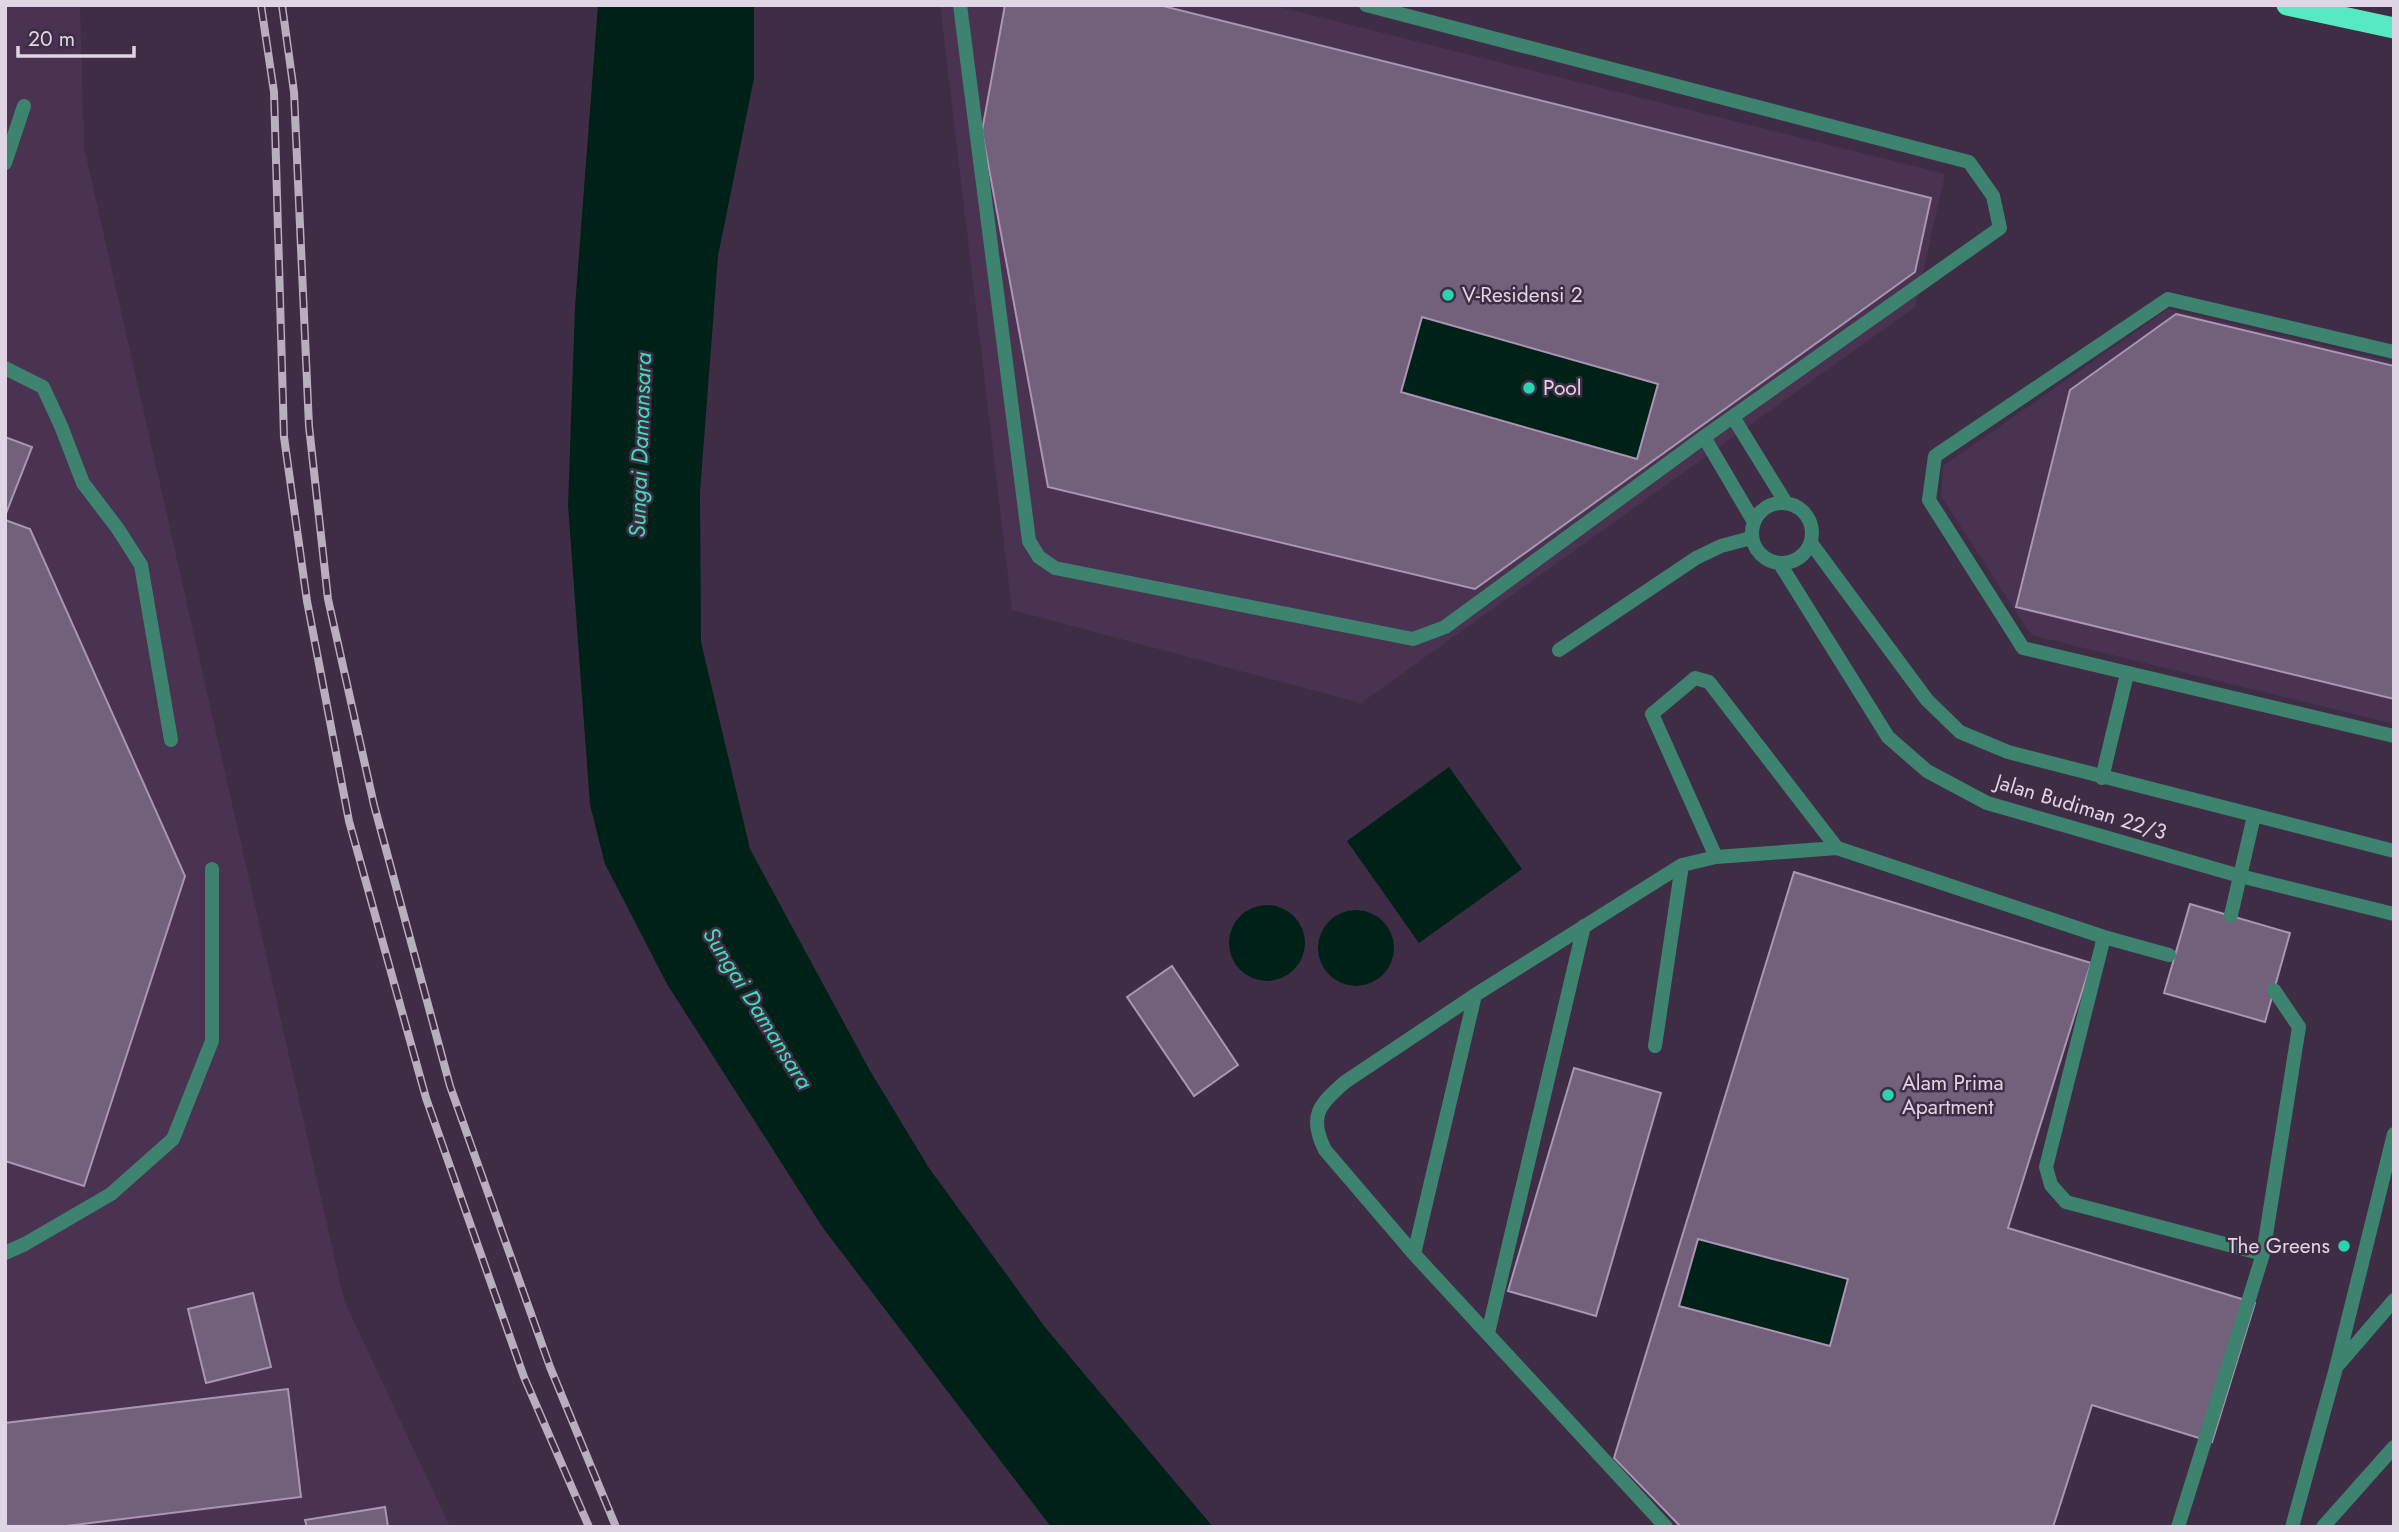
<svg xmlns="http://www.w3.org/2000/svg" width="2399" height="1532" viewBox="0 0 2399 1532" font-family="Jost,sans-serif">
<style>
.built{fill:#493351}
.water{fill:#002118}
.building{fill:#73607b;stroke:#aa95b2;stroke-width:2;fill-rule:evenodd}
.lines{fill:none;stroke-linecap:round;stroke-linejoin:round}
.lane{stroke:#3e836f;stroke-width:14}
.street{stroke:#3e836f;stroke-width:14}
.highway{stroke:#56e9c2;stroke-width:21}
.rail-casing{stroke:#baadbf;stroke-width:8}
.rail{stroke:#3f2d45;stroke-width:5;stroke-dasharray:16;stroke-linecap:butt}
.poi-dot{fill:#28d5ad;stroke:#3f2d45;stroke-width:2.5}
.labels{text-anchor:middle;stroke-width:5;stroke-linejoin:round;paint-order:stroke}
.poi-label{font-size:21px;fill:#e0d5e4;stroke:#3f2d45;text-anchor:start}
.street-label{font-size:21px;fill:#e0d5e4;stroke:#3f2d45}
.water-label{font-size:23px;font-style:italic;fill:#3fdeb7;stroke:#3f2d45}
</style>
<rect width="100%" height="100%" fill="#3f2d45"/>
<path class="built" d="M5 5H80L84 147 344 1300 450 1527H5Z
M940 5H1271L1945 174 1915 307 1361 703 1012 610Z
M2168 309 2394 362V724L2031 635 1941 496 1943 466Z"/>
<path class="water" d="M598 5H754V78L718 256 700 492 701 642 750 849 869 1069 929 1168 1044 1326 1213 1527H1051L823 1228 667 984 605 864 590 805 568 505 575 307Z
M1422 317 1658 384 1637 459 1401 392Z
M1449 767 1522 869 1419 943 1347 841Z
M1229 943a38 38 0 1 1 76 0a38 38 0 1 1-76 0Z
M1318 948a38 38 0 1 1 76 0a38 38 0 1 1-76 0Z
M1698 1239 1848 1279 1830 1346 1679 1306Z"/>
<path class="building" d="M1005 5H1159L1931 198 1915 272 1475 589 1048 487 982 131ZM1422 317 1658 384 1637 459 1401 392Z
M2176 314 2394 366V699L2016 607 2070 390Z
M5 437 32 447 5 516Z
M5 520 30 529 185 876 84 1186 5 1161Z
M1794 872 2091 963 2008 1228 2255 1303 2212 1442 2092 1405 2053 1527H1681L1614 1458ZM1698 1239 1848 1279 1830 1346 1679 1306Z
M2190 904 2290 933 2265 1022 2164 993Z
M1172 966 1238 1065 1194 1096 1127 997Z
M1574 1068 1661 1093 1596 1316 1508 1291Z
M253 1293 271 1367 206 1383 188 1309Z
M288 1389 301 1497 58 1527H5V1423Z
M385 1507 388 1527H307L305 1520Z"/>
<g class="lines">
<path class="lane" d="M960 5 1029 541 1039 557 1055 568 1413 639 1445 627 1704 437 2000 228 1993 196 1969 162 1366 5
M5 163 24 106
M2394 352 2168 299 1935 456 1929 500 2023 648 2394 736
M5 368 43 387 61 426 83 483 118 529 141 565 171 740
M1733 417 1786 503
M1704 437 1754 522
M1559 650 1696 558 1721 546 1751 538
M2102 778 2127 674
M1716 857 1652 714 1695 678 1709 682 1837 848
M2231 915 2254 816
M2104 937 2046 1167 2051 1185 2066 1202 2263 1254
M1655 1046 1682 865
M5 1253 25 1244 111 1194 173 1139 212 1041V869
M1414 1254 1475 995
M1488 1333 1584 926
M2339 1364 2394 1300
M1666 1527 1414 1254 1325 1150C1308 1116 1319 1105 1345 1082L1475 995 1682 865 1716 857 1837 848 2104 937 2169 955
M2178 1527 2263 1254 2299 1027 2274 990
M2292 1527 2336 1368 2394 1134
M2323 1527 2394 1447"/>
<path class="street" d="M1752 533a30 30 0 1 1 60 0a30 30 0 1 1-60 0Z
M1811 543 1927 700 1960 732 2008 752 2394 851
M1780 564 1888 737 1927 771 1987 803 2240 876 2394 914"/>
<path class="highway" d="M2287 5 2394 28"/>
<g class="rail-casing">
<path id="rail" d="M261 5 274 92 284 437 307 601 349 821 426 1098 524 1377 589 1527
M282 5 294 92 309 426 328 599 374 805 450 1086 550 1367 616 1527"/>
</g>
<use href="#rail" class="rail"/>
</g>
<g class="poi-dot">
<circle cx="1448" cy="295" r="7"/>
<circle cx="1529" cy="388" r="7"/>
<circle cx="1888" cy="1095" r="7"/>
<circle cx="2344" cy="1246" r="7"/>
</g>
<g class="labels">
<g class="poi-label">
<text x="1462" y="302">V-Residensi 2</text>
<text x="1543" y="395">Pool</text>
<text x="1902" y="1090">Alam Prima<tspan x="1902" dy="24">Apartment</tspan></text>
<text x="2330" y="1253" text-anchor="end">The Greens</text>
</g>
<g class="street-label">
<text transform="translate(2081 807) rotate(17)" y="7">Jalan Budiman 22/3</text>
</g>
<g class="water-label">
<text transform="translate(640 445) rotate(-88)" y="8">Sungai Damansara</text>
<text transform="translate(758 1008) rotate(58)" y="8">Sungai Damansara</text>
</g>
</g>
<rect width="2399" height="1532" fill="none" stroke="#e0d5e4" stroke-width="14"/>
<path d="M18 46v10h116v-10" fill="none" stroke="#e0d5e4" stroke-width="3.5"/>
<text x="28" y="46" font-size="21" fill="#e0d5e4" stroke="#3f2d45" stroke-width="5" paint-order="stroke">20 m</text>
</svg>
